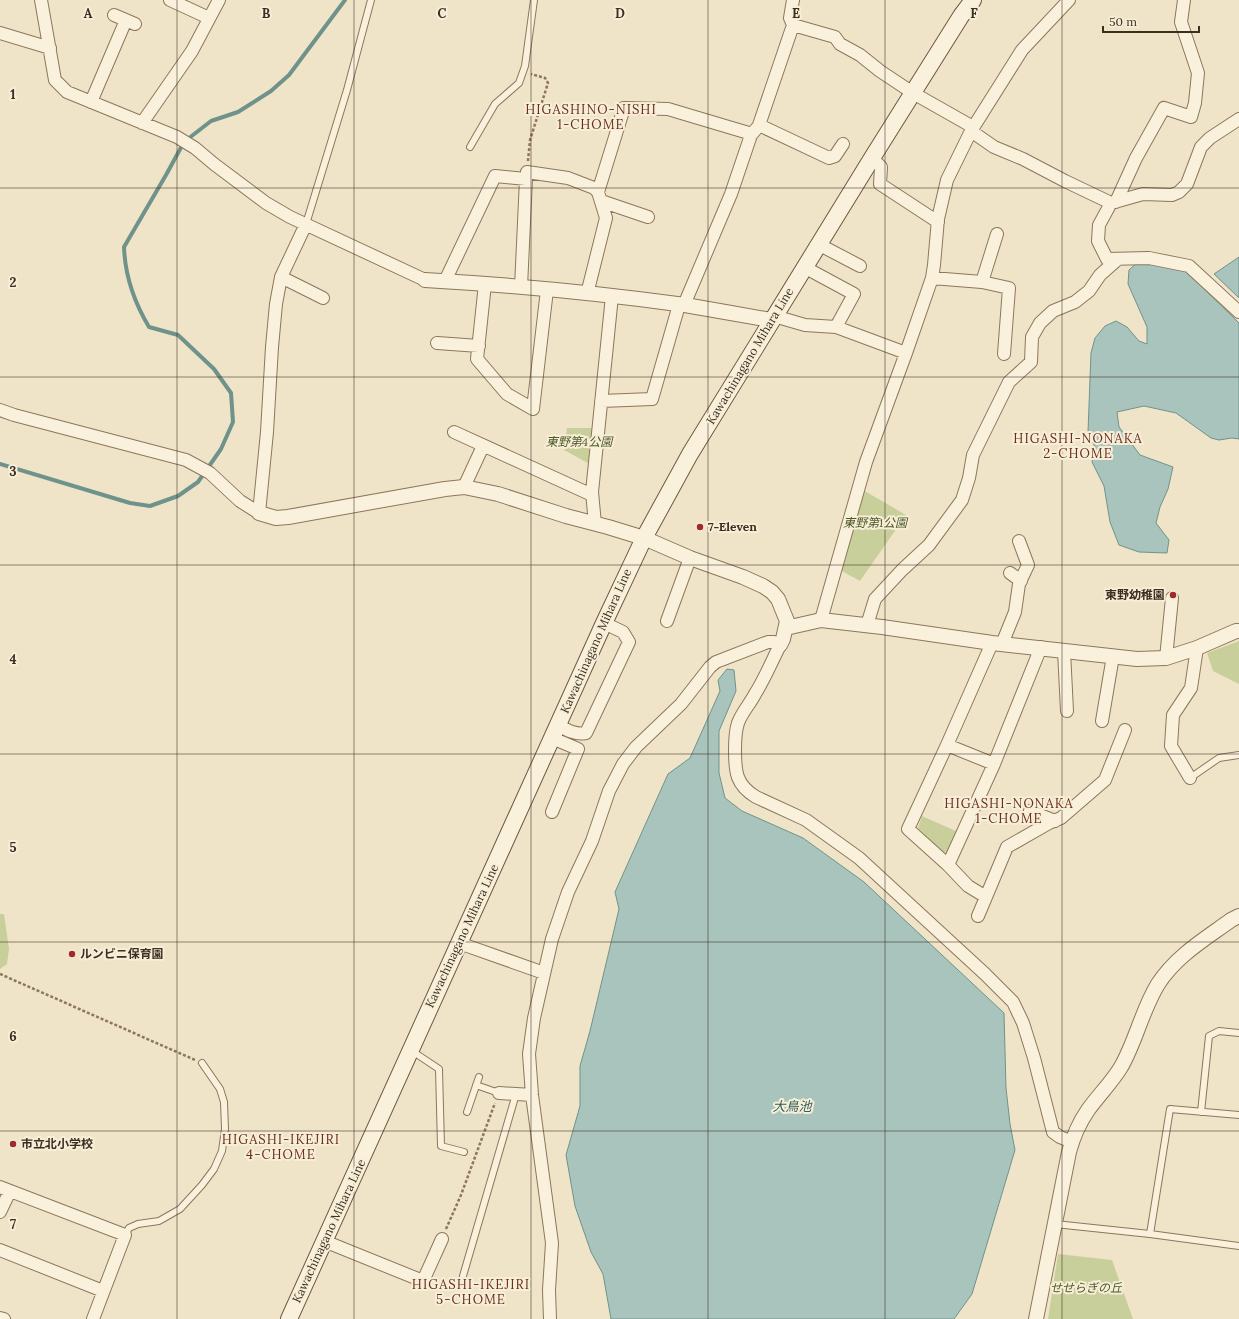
<svg xmlns="http://www.w3.org/2000/svg" width="1239" height="1319" viewBox="0 0 1239 1319" font-family="Lora,'Noto Sans JP',serif">
<style>
.green{fill:#c9cf9b}
.water{fill:#a9c4bc;stroke:#6f938a}
.lines{fill:none;stroke-linecap:round;stroke-linejoin:round}
.stream{stroke:#6f938a;stroke-width:4}
.service-casing{stroke:#8d765c;stroke-width:8}
.minor-casing{stroke:#8d765c;stroke-width:14}
.tertiary-casing{stroke:#8d765c;stroke-width:16}
.secondary-casing{stroke:#6f573f;stroke-width:18}
.path{stroke:#8d765c;stroke-width:2.5;stroke-dasharray:3 2;stroke-linecap:butt}
.service{stroke:#faf1dc;stroke-width:6}
.minor{stroke:#faf1dc;stroke-width:12}
.tertiary{stroke:#faf1dc;stroke-width:14}
.secondary{stroke:#faf1dc;stroke-width:16}
.grid{fill:none;stroke:#3d2e20;stroke-width:1;stroke-opacity:0.55}
.poi-dot{fill:#9e2a2b;stroke:#f7eed8;stroke-width:1.5}
.labels{text-anchor:middle;stroke-width:4;stroke-linejoin:round;paint-order:stroke}
.street-label{font-size:12px;fill:#3d2e20;stroke:#f7eed8}
.park-label{font-size:12px;font-style:italic;fill:#4d5a26;stroke:#f7eed8}
.poi-label{font-size:12px;font-weight:bold;fill:#3d2e20;stroke:#f7eed8;text-anchor:start}
.neighbourhood-label{font-size:13px;letter-spacing:1px;fill:#6b2e1e;stroke:#f7eed8}
.water-label{font-size:13px;font-style:italic;fill:#2f5d5a;stroke:#f7eed8}
.grid-label{font-size:13px;text-anchor:middle;font-weight:bold;fill:#3d2e20;stroke:#f7eed8;stroke-width:4;stroke-linejoin:round;paint-order:stroke}
</style>
<rect width="100%" height="100%" fill="#f0e4c8"/>
<path class="green" d="M567 428H592L595 467 564 450Z
M863 490 906 515 860 581 840 570Z
M1239 641V684L1213 671 1207 653Z
M922 816 958 832 949 851 943 853 918 828Z
M0 914H4L9 949 7 964 0 969Z
M1058 1254 1112 1260 1133 1319H1048Z"/>
<path class="water" d="M1239 257V298L1214 274Z
M1138 262H1153L1187 272 1239 323V439L1232 438 1219 440 1211 438 1176 413 1144 406 1117 412 1119 427 1140 455 1173 467 1168 489 1160 507 1156 523 1169 540 1167 553 1139 552 1119 545 1110 522 1104 486 1092 462 1095 447 1088 432 1091 353 1095 338 1105 326 1116 321 1127 327 1139 341 1147 344V327L1128 284 1129 270Z
M727 669 734 670 736 691 719 731V773L725 798 742 811 803 838 864 882 1004 1013 1006 1088 1010 1124 1015 1150 972 1294 954 1319H611L603 1274 591 1252 575 1206 566 1155 580 1106V1066L590 1031 619 909 615 892 668 774 690 758 720 691 718 680Z"/>
<g class="lines">
<path class="stream" d="M0 464 130 503 150 506 178 496 198 482 221 449 233 422 231 393 214 369 178 335 149 327C134 302 125 275 124 247L166 175 184 142 211 121 238 112 271 91 289 75 345 0"/>
<g class="service-casing">
<path id="service" d="M470 147 495 104 519 83 525 66 534 0
M306 224 347 90 371 0
M1190 778 1219 758 1239 755
M412 1051 439 1069 441 1146 464 1152
M476 1085 499 1093
M467 1112 479 1077
M1201 1112 1209 1036 1219 1031 1239 1033
M1055 1224 1150 1234 1239 1246
M1150 1234 1170 1109 1239 1115
M125 1235 129 1228 138 1224 159 1221 180 1209 202 1185 214 1169 222 1151 225 1129 224 1102 220 1089 202 1063
M463 1276 516 1094"/>
</g>
<g class="minor-casing">
<path id="minor" d="M41 0 55 80 67 92 177 137 195 148 214 164 266 203 290 217 425 280
M170 0 209 18
M793 0 790 18 793 25 835 37 840 44 860 55 880 71 913 93 973 127
M114 15 135 24
M793 25 759 125 829 158 835 156 843 144
M0 33 50 48
M91 102 126 20
M1239 119 1210 138 1201 147 1187 184 1179 192 1172 195 1143 194 1111 203 1099 225 1098 241 1107 259 1149 258 1189 266 1239 312
M142 123 192 51 219 0
M971 131 994 147 1023 159 1065 181 1111 203
M872 158 881 167 880 184 938 222
M527 172 568 178 594 188 598 192 606 218 587 294
M598 192 624 108 668 109 752 134
M601 201 648 217
M1116 202 1136 158 1164 108 1191 117 1195 103 1198 73 1181 22 1184 0
M818 244 860 266
M804 267 854 294 836 327
M281 277 323 298
M932 278 982 282 1009 288 1004 354
M445 281 495 176 526 179 521 287
M982 282 997 234
M485 284 477 359 507 394 533 409 547 290
M684 305 731 194 751 135 757 128
M774 316 805 325 836 327 906 353
M437 343 479 346
M601 401 652 399 679 305
M0 410 14 415 186 460 210 473 240 501 259 513 267 432 272 347 276 304 281 277 306 224
M454 432 592 495
M464 487 483 446
M595 524 592 492 612 296
M1010 573 1021 581
M821 620 866 462 906 353 932 278 934 265 938 219 947 180 971 131 1022 50 1069 0
M667 621 690 558
M867 625 875 599 902 570 929 545 962 500 969 478 973 455 1009 382 1031 362 1032 337 1040 323 1053 311 1075 302 1089 291 1100 275 1118 259
M992 643 947 745 908 829 948 865 994 764 1041 647
M1002 644 1015 612 1019 584 1028 565 1019 541
M1064 651 1067 711
M1166 658 1172 598
M1102 721 1113 656
M558 725C567 730 575 735 586 733L629 642 623 632 604 623
M947 745 994 764
M1190 778 1171 746 1173 715 1191 688 1197 648
M1030 811 1055 821
M552 812 578 749 552 738
M948 865 968 886 986 897
M978 916 1007 847 1049 823 1061 818 1105 780 1125 730
M459 943 544 973
M499 1093 532 1095
M0 1187 125 1235 93 1319
M0 1212 10 1191
M324 1241 423 1281 442 1239
M0 1250 103 1291
M0 1318 4 1319
M550 1319 549 1290 552 1243 532 1095 529 1054 534 1018 552 939 568 892 592 841 609 791 623 764 636 747 681 704 710 667 716 662 768 642H774L780 645C772 661 765 678 755 694 750 704 742 712 738 723 735 732 735 741 735 750 735 772 736 785 756 797L806 820 859 858 985 974 1013 1002 1023 1023 1034 1058 1053 1132 1060 1137 1072 1142"/>
</g>
<g class="tertiary-casing">
<path id="tertiary" d="M425 280C512 285 599 293 685 305 714 310 742 315 771 320
M259 513 276 518 288 517 445 489 464 487 498 494 566 516 608 527 644 538 690 558 743 577 763 586 772 592 778 599 787 621 783 639 780 645
M786 628 821 620 882 627 992 643 1137 659 1166 658 1197 648 1236 631H1239
M1036 1319 1069 1152C1073 1137 1079 1123 1088 1110 1098 1096 1112 1082 1121 1067 1136 1041 1142 1010 1158 984 1176 956 1205 939 1231 920L1239 916"/>
</g>
<g class="secondary-casing">
<path id="secondary" d="M289 1319 604 623 644 538 690 454 872 158 961 16 973 0"/>
</g>
<path class="path" d="M528 161 530 140 548 83 545 78 531 74
M0 974 195 1060
M446 1229 461 1195 495 1103"/>
<use href="#service" class="service"/>
<use href="#minor" class="minor"/>
<use href="#tertiary" class="tertiary"/>
<use href="#secondary" class="secondary"/>
</g>
<path class="grid" d="M177 0V1319M354 0V1319M531 0V1319M708 0V1319M885 0V1319M1062 0V1319M0 188H1239M0 377H1239M0 565H1239M0 754H1239M0 942H1239M0 1131H1239"/>
<g class="poi-dot">
<circle cx="700" cy="527" r="4"/>
<circle cx="1173" cy="595" r="4"/>
<circle cx="72" cy="954" r="4"/>
<circle cx="13" cy="1144" r="4"/>
</g>
<g class="labels">
<g class="street-label">
<text transform="translate(750 356) rotate(-59)" y="4">Kawachinagano Mihara Line</text>
<text transform="translate(596 641) rotate(-66)" y="4">Kawachinagano Mihara Line</text>
<text transform="translate(462 936) rotate(-65)" y="4">Kawachinagano Mihara Line</text>
<text transform="translate(329 1231) rotate(-65)" y="4">Kawachinagano Mihara Line</text>
</g>
<g class="park-label">
<text x="579" y="446">東野第4公園</text>
<text x="875" y="527">東野第1公園</text>
<text x="1086" y="1292">せせらぎの丘</text>
</g>
<g class="poi-label">
<text x="708" y="531">7-Eleven</text>
<text x="1165" y="599" text-anchor="end">東野幼稚園</text>
<text x="80" y="958">ルンビニ保育園</text>
<text x="21" y="1148">市立北小学校</text>
</g>
<g class="neighbourhood-label">
<text x="591" y="114">HIGASHINO-NISHI<tspan x="591" dy="15">1-CHOME</tspan></text>
<text x="1078" y="443">HIGASHI-NONAKA<tspan x="1078" dy="15">2-CHOME</tspan></text>
<text x="1009" y="808">HIGASHI-NONAKA<tspan x="1009" dy="15">1-CHOME</tspan></text>
<text x="281" y="1144">HIGASHI-IKEJIRI<tspan x="281" dy="15">4-CHOME</tspan></text>
<text x="471" y="1289">HIGASHI-IKEJIRI<tspan x="471" dy="15">5-CHOME</tspan></text>
</g>
<g class="water-label">
<text x="792" y="1111">大鳥池</text>
</g>
</g>
<g class="grid-label">
<text x="88" y="18">A</text>
<text x="266" y="18">B</text>
<text x="442" y="18">C</text>
<text x="620" y="18">D</text>
<text x="796" y="18">E</text>
<text x="974" y="18">F</text>
<text x="13" y="99">1</text>
<text x="13" y="287">2</text>
<text x="13" y="476">3</text>
<text x="13" y="664">4</text>
<text x="13" y="852">5</text>
<text x="13" y="1041">6</text>
<text x="13" y="1229">7</text>
</g>
<path d="M1103 26v6h96v-6" fill="none" stroke="#3d2e20" stroke-width="2"/>
<text x="1109" y="26" font-size="12" fill="#3d2e20" stroke="#f7eed8" stroke-width="3" paint-order="stroke">50 m</text>
</svg>
